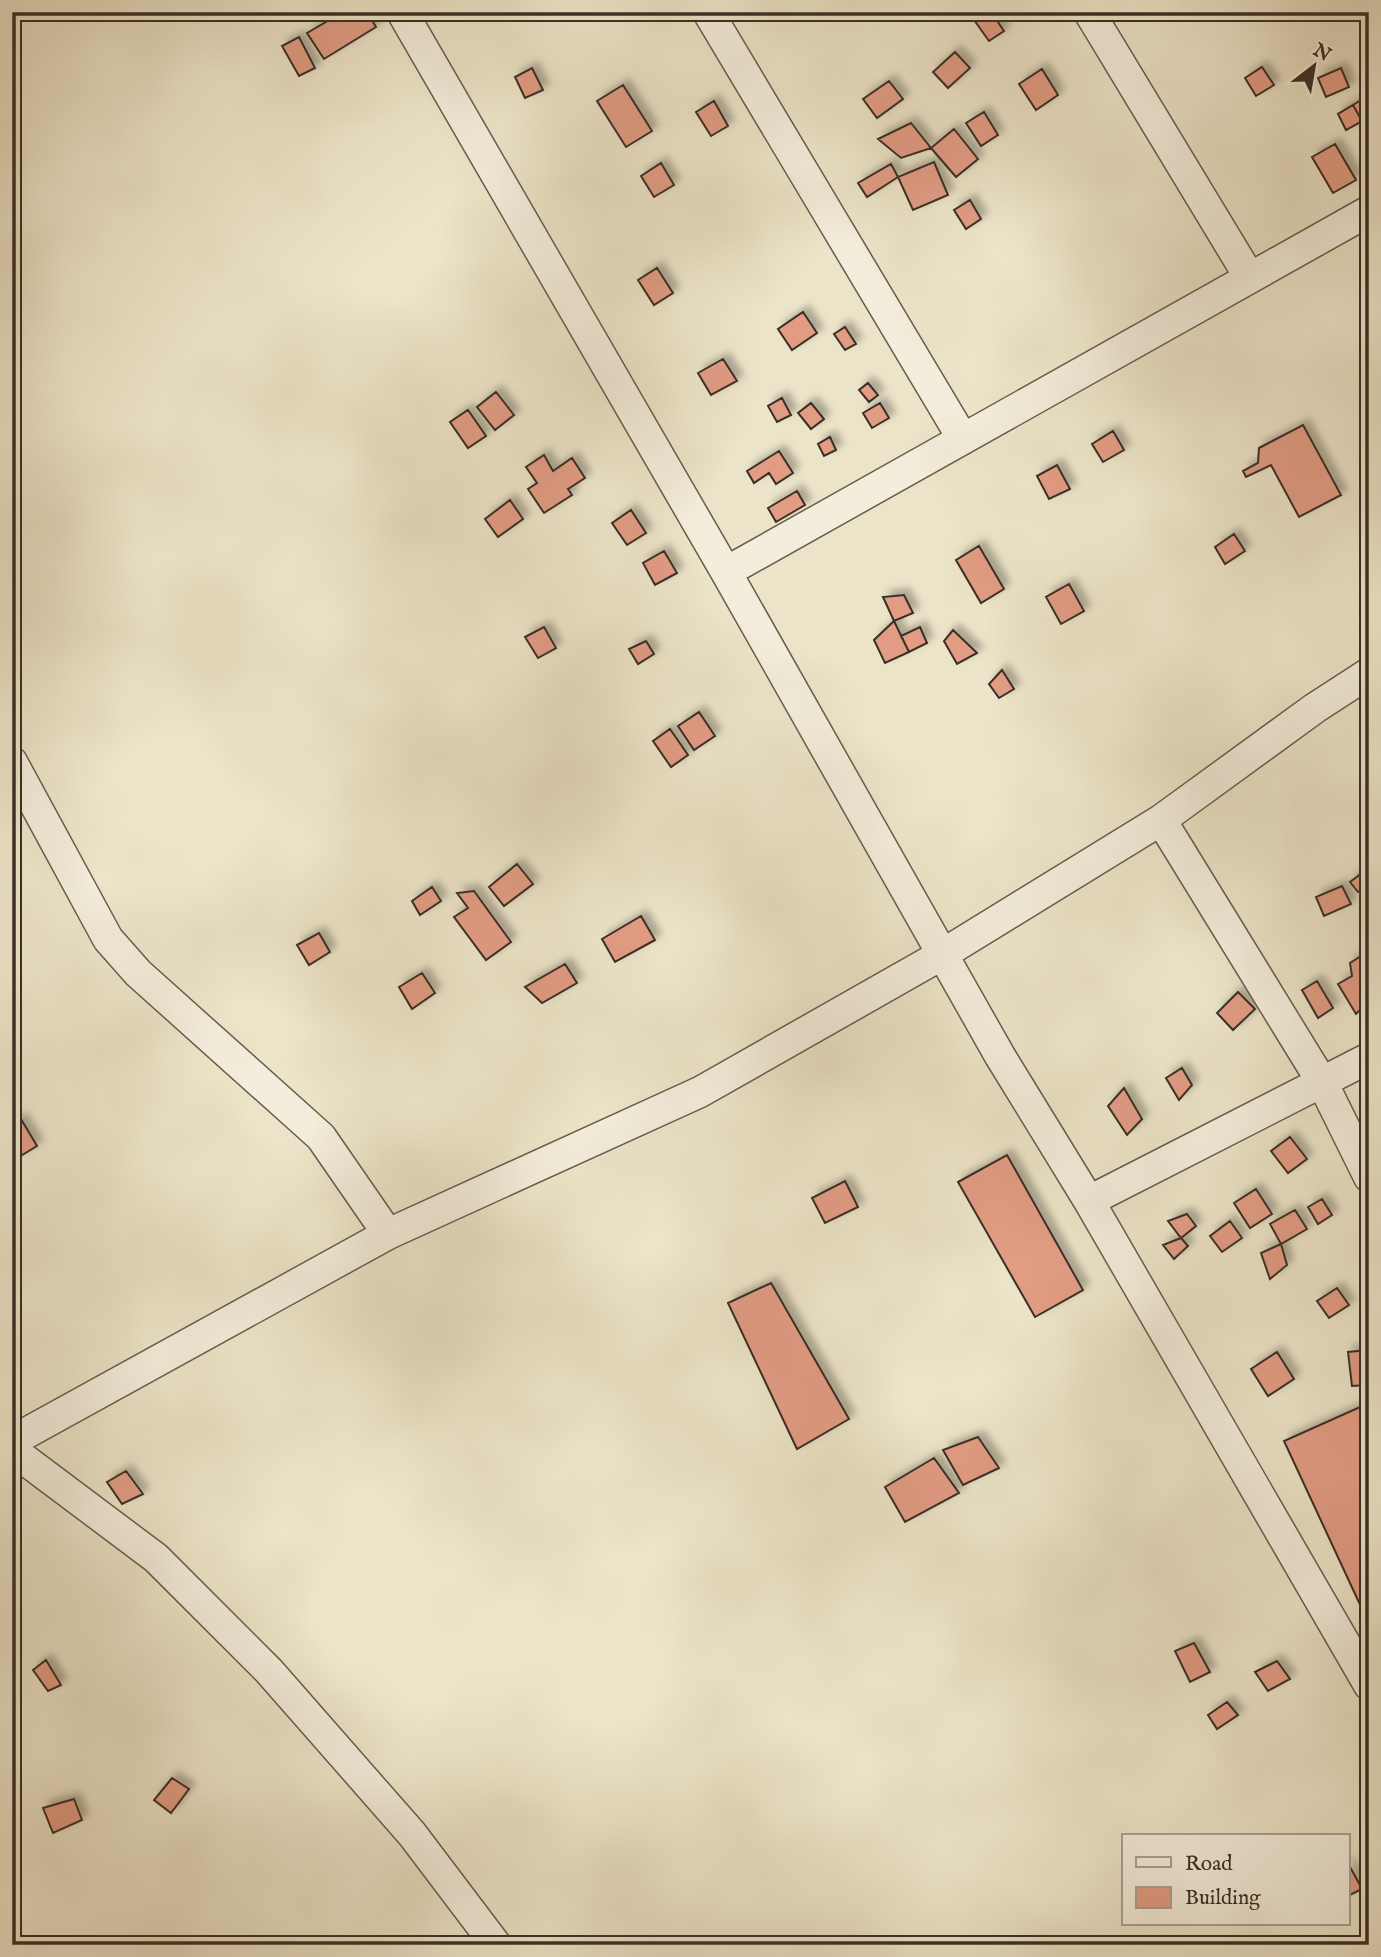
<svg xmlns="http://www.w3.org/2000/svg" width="1381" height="1957" viewBox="0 0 1381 1957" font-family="'IM FELL English',serif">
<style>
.building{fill:#e29c84;stroke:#3a2f25;stroke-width:2;filter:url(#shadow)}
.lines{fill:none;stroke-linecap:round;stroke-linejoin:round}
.street-casing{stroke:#665c4e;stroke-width:33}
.street{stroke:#f3eddb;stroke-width:30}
</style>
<defs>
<filter id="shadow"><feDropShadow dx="6" dy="-6" stdDeviation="3.5" flood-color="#0004"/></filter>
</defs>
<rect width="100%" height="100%" fill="#ece4c8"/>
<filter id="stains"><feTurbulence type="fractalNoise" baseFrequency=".00286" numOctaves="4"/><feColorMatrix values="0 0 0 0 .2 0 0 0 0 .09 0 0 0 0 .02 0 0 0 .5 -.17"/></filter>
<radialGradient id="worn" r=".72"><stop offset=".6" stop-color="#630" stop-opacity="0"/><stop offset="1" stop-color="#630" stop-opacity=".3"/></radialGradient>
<path class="building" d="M334 12H367L376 27 324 59 307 33 336 16Z
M979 12H991L1004 31 989 41 972 17Z
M299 37 315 68 299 76 282 46Z
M955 52 970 68 948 88 933 72Z
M1262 67 1274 85 1256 96 1245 78Z
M532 68 543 90 525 98 515 77Z
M1341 68 1349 87 1326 97 1318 78Z
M1042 69 1058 95 1036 110 1019 84Z
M889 81 903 99 877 118 863 99Z
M623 85 652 131 626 147 597 101Z
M1369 95V117L1362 121 1353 105Z
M714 101 728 126 711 136 696 112Z
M1353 105 1362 121 1346 130 1338 114Z
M984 112 998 135 981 146 966 123Z
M911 123 931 148 901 158 878 139Z
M954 129 978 159 956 177 931 148Z
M1335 144 1356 180 1333 193 1312 157Z
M934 162 948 195 913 210 898 177Z
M661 163 674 185 654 197 641 176Z
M891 164 898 177 867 197 858 183Z
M970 200 981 219 966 229 954 210Z
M657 268 673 293 654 305 638 280Z
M803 312 817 333 792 350 778 329Z
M845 327 856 344 845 350 834 334Z
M723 359 737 381 711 395 698 373Z
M868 383 878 395 869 402 859 390Z
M496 392 514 415 495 430 477 407Z
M782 398 791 415 777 422 768 406Z
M811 403 824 419 811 429 798 413Z
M880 403 889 418 872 428 863 413Z
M468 410 486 436 468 448 450 422Z
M1303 425 1341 495 1299 517 1271 465 1246 477 1243 471 1258 463 1259 448Z
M1113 431 1124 450 1103 462 1092 444Z
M830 437 836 450 824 456 818 444Z
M779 451 793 473 776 484 769 473 754 483 747 471Z
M544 455 553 471 572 458 585 478 568 489 572 495 544 513 528 489 537 483 526 467Z
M1057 465 1070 489 1049 499 1037 476Z
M797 491 805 505 776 522 768 508Z
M510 500 523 519 498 537 485 519Z
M631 510 646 533 627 545 612 523Z
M1234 534 1245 551 1225 564 1215 547Z
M979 546 1004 589 981 603 956 560Z
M664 551 677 573 655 585 643 563Z
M1069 584 1084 611 1061 624 1046 597Z
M904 595 913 613 894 621 883 597Z
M894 621 909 652 885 663 874 640Z
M544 627 556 648 538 658 525 637Z
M920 627 927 643 909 652 901 636Z
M953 630 977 653 957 664 944 641Z
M646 641 654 654 638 664 629 649Z
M1002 670 1014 689 999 698 989 684Z
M699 712 715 736 694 750 678 726Z
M670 729 688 755 671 767 653 741Z
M517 864 533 884 504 906 489 887Z
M1362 873 1369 884 1358 892 1350 882Z
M1342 886 1351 904 1324 916 1316 897Z
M432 887 441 901 420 915 412 901Z
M474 891 511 942 486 960 454 917 468 908 457 893Z
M641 916 655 940 615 962 602 939Z
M319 933 330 952 309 965 297 945Z
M1369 951V1001L1356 1014 1338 984 1352 976 1350 963Z
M565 964 577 983 542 1003 525 987Z
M422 973 435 993 412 1009 399 987Z
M1317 981 1333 1008 1318 1018 1302 990Z
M1238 992 1255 1009 1233 1030 1217 1013Z
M1182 1068 1192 1085 1179 1100 1166 1078Z
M1124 1088 1142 1119 1127 1135 1108 1106Z
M21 1119 37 1146 19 1157 12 1147V1124Z
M1290 1137 1307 1159 1288 1173 1271 1151Z
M1007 1155 1083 1290 1035 1317 958 1182Z
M845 1181 858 1207 825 1223 812 1198Z
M1256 1189 1272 1214 1250 1228 1234 1203Z
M1322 1199 1332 1215 1318 1224 1308 1207Z
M1295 1210 1307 1229 1281 1244 1270 1224Z
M1187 1214 1196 1226 1181 1238 1168 1221Z
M1230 1221 1242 1238 1222 1252 1210 1236Z
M1181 1238 1188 1246 1174 1259 1163 1245Z
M1281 1244 1287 1265 1270 1279 1261 1253Z
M771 1283 849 1419 797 1449 728 1303Z
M1337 1288 1349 1305 1329 1318 1317 1301Z
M1369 1350V1385L1352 1386 1348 1352Z
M1277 1352 1294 1379 1268 1396 1251 1369Z
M1369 1403V1624L1284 1441Z
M978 1437 999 1468 963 1485 943 1450Z
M934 1458 959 1493 905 1522 885 1487Z
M126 1471 143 1494 122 1504 107 1482Z
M1194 1643 1210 1672 1190 1682 1175 1651Z
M46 1660 61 1685 48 1691 33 1670Z
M1277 1661 1290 1679 1268 1691 1255 1672Z
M1227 1702 1238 1715 1217 1729 1208 1715Z
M172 1778 189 1789 171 1813 154 1800Z
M74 1799 82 1820 53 1833 43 1808Z
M1348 1863 1362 1889 1348 1896Z"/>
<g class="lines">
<g class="street-casing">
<path id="street" d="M402 12 726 572 1000 1056 1089 1201 1369 1685
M708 12 963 439
M1089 12 1250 278
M726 572 1369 211
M12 762 108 939 138 973 321 1137 388 1234
M1161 820 1322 1082 1369 1177
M1089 1201 1369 1058
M12 1441 388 1234 700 1092 943 954 1161 820 1315 708 1369 673
M12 1450 156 1558 269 1671 412 1834 496 1945"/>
</g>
<use href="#street" class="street"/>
</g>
<rect width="1381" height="1957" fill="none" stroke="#ece4c8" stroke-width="42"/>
<rect x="14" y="14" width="1353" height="1929" fill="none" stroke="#3a2f25" stroke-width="3.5"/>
<rect x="21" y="21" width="1339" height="1915" fill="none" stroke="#3a2f25" stroke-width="2"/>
<rect x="1122" y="1834" width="228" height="91" fill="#f3eddb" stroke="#a9a192" stroke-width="2"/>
<rect x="1136" y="1857" width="35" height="10" fill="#f3eddb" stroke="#a9a192" stroke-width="2"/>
<text x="1185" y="1870" font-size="21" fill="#3a2f25">Road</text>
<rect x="1136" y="1887" width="35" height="21" fill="#e29c84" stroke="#a9a192" stroke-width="2"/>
<text x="1185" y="1904" font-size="21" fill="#3a2f25">Building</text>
<g transform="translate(1314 66) rotate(31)" stroke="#f3eddb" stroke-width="5" paint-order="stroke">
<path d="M0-5L12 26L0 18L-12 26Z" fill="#3a2f25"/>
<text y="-10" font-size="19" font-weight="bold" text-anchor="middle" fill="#3a2f25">N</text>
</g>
<rect width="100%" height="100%" filter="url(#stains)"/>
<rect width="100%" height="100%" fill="url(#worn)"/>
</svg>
